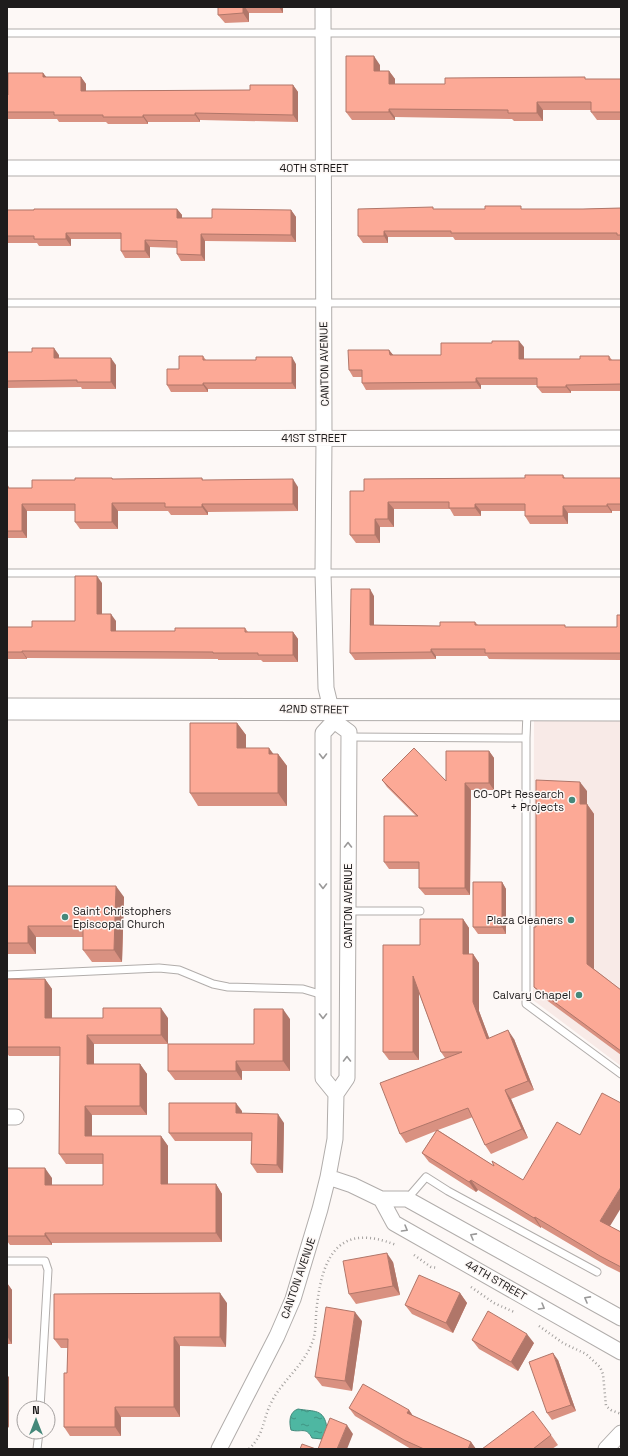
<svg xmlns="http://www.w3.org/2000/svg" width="628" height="1456" viewBox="0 0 628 1456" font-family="'Space Grotesk',sans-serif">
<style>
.built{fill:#f8eae7}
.water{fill:url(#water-ripples);stroke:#40887a}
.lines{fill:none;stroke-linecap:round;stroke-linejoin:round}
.lane-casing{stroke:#b1adab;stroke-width:9}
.street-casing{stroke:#b1adab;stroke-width:17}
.secondary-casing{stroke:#b1adab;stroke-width:23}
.path{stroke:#a3a09e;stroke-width:2.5;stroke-dasharray:1 3;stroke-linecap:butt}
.lane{stroke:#fff;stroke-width:7}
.street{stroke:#fff;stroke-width:15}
.secondary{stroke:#fff;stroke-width:21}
.wall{fill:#d99181}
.shaded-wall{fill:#b07669}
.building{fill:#fca996;stroke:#b07669}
.oneway{stroke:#9a9999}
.poi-dot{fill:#45887a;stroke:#fdf8f6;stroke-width:1.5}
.labels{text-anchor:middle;stroke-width:3;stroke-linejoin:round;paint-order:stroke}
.street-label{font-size:11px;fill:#1e1c1c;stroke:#fdf8f6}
.poi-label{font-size:11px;fill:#1e1c1c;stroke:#fdf8f6;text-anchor:end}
</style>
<defs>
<pattern id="water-ripples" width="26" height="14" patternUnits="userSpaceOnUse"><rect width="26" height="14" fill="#4eb7a2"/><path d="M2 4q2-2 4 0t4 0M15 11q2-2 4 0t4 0" fill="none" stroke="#409483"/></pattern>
</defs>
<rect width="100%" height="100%" fill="#fdf8f6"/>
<path class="built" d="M534 720H621V1066L533 1000Z"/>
<path class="water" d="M298 1409C314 1412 324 1408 327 1428L322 1439 312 1438C306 1426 301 1433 291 1430 289 1422 289 1412 298 1409Z"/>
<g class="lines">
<g class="lane-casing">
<path id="lane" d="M7 33H621
M7 303H621
M7 573H621
M349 737 526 738V1004L621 1074
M526 738 527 712
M348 911H420
M7 975 159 968 179 970 213 984 228 987 303 989 323 995
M407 1199 426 1177 448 1191 597 1272
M7 1261H45L48 1270 40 1408
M37 1449 39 1432"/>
</g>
<g class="street-casing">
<path id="street" d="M7 168H621
M7 439 621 438
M334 721 323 733V1078L336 1094
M7 1117H16
M328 1177 352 1185 381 1199H407L621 1318
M381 1199 394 1223 621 1352
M219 1449 277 1336 293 1299 320 1209 328 1177 335 1139 336 1094 347 1078 349 732 334 721 326 688 323 573 324 438 323 7
M606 1449 621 1433"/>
</g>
<g class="secondary-casing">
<path id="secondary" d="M7 709 621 710"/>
</g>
<path class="path" d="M414 1255 431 1267 438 1268
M471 1287 494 1303 514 1312
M539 1326 563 1343 586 1354 600 1367 603 1374 606 1406 611 1410 621 1414
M249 1449C265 1433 262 1421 271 1403 281 1382 304 1365 312 1343 317 1331 315 1318 317 1305 323 1253 341 1223 396 1245"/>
<use href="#lane" class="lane"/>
<use href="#street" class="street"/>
<use href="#secondary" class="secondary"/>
</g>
<path class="wall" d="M218 7H283V13H249V22L225 23 218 15Z
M380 65V71H389L395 79V84H445L587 79H621V120H597L591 112V110H543V121H514L512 119 395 117V120H352L346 112Z
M43 73 46 77H81L86 84V91L250 90 293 85 298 92V122L200 120V122H148V124H108L106 122H59L57 119H7V95H8Z
M621 208V242L620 240H455L453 237H388V243H363L358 236 434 209H583Z
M177 209 182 215V218H212L291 210 296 217V242L205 241V261H181L177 254V248L150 247V258H125L121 251V239H71V246H39L37 243H7V210Z
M524 347V359H580L609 356 612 360H621V391H571V393H542L537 387V385H481V389L366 390 362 383V377H353L349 370 389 350 393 355H441Z
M7 352 59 355V358L116 365V389H82L81 387 7 388Z
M203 356 206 360 296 364V389H208V392H171L167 385 179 369Z
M563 475 565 478H621V511H612V513H568V524H530L525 516V511H481V516H454L450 509H394V527H380V543H356L350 535 364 491Z
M112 478 113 479 202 478 203 480 298 487V511L208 512V515H171L168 511H118V529H80L75 522V511H27V538H7V484L9 487V488H32L75 480Z
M102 583V614L116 621V631H175L245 628 248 632H293L298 639V662H263L261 660H218V659L27 658V659H7V627H32L75 621Z
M374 596V625L440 626 475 622 478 625 566 627H617L621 615V660L489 659 487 656H436V659L355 660 350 653Z
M237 723 246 735V748L273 754H278L287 766V806H198L190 793Z
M489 751 494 758V790H471L470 895H425L419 888V869H389L384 862 416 816 387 787 382 780 446 781Z
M587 791V804L594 814V969L621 990V1055L541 996 534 987 536 927Z
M502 882 506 889V934H478L473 927Z
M7 886 124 897 122 962H92L83 950V937H36V954H7Z
M463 919 469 928V954H473L479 963V1011L489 1038 514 1039 534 1090 511 1099 528 1138 491 1154 485 1145 473 1117 438 1130 494 1166 523 1180 621 1232V1273L607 1266 541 1227V1228L478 1190 476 1192 429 1162 422 1153 436 1131 406 1143 400 1134 445 1058 441 1052 419 993V1060H389L383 1052 420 945Z
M7 979H45L52 989V1018H168V1044H254L290 1019V1071H242V1080H175L168 1071V1044H94V1064H140L147 1074V1115H92V1136H161L168 1146V1184H216L222 1194V1242L52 1243V1245H10L7 1241V1168L52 1178V1185H103V1164H66L59 1154 60 1056H9L7 1053Z
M242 1111V1113L284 1123 283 1173H257L251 1164 252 1141H175L169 1133Z
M393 1262 400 1295 356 1304 349 1294Z
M7 1283 12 1290V1344H7Z
M460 1293 467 1303 453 1333 412 1314 405 1305Z
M227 1303 226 1347 180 1346V1417H121V1436H70L64 1427 67 1373 68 1348H61L54 1339Z
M362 1321 352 1391 322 1386 315 1377Z
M472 1340 534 1343 518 1371 479 1349Z
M558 1360 576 1411 552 1420 547 1413Z
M349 1408 409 1410 413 1416 471 1442 476 1449H411L355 1416Z
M551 1435 558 1445 552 1449H482Z"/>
<path class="shaded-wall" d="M243 7H245L249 13V22L243 13Z
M279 7H283V13Z
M374 56 380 65V79L374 71Z
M389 71 395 79V92L389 84Z
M43 73 48 79 43 77Z
M81 77 86 84V97L81 91Z
M293 85 298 92V122L293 115Z
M537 102 543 110V121L537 113Z
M389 109 395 117V120L389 112Z
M195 113 200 120V122L195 115Z
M143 115 148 122V124L143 117Z
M177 209 182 215V224L177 218Z
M291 210 296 217V242L291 235Z
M384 231 388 237V243L384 236Z
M66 233 71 239V246L66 239Z
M201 234 205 241V261L201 255Z
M145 240 150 247V258L145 251Z
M519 341 524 347V365L519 359Z
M54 348 59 355V365L54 358Z
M389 350 394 356 390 355Z
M292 357 296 364V389L292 383Z
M111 358 116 365V389L111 382Z
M476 378 481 385V389L476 382Z
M203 383 208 389V392L203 385Z
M566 385 571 391V393L566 387Z
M293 479 298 487V511L293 504Z
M388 502 394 509V527L388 519Z
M112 503 118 511V529L112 522Z
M22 504 27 511V538L22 531Z
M202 504 208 512V515L202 507Z
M475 504 481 511V516L475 508Z
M607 504 612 511V513L607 506Z
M563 506 568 513V524L563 516Z
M375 519 380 527V543L375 535Z
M97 576 102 583V621L97 614Z
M370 589 374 596V632L370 625Z
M111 614 116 621V638L111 631Z
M293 632 298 639V662L293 655Z
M431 649 436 656V659L431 652Z
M22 651 27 658V659L22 652Z
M237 723 246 735V760L237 748Z
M269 748 278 760 269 754Z
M489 751 494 758V790L489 783Z
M278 754 287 766V806L278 793Z
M580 782 587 791V814L580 804Z
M465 783 471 790 470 895 465 888Z
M587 804 594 814V974L587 964Z
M502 882 506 889V934L502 927Z
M116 886 124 897 122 962 114 950Z
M463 919 469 928V963L463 954Z
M28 926 36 937V954L28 943Z
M473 954 479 963V1011L493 1048 487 1039 473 1002Z
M413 976 419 985V1060L413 1052Z
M45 979 52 989V1028L45 1018Z
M161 1008 168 1018V1044L161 1035Z
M283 1009 290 1019V1071L283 1061Z
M508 1030 514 1039 534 1090 528 1081Z
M87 1035 94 1044V1074L87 1064Z
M236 1061 242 1071V1080L236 1071Z
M140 1064 147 1074V1115L140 1106Z
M505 1090 511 1099 528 1138 522 1129Z
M236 1103 242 1111V1122L236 1113Z
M85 1106 92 1115V1146L85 1136Z
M278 1114 284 1123 283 1173 277 1165Z
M161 1136 168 1146V1194L161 1184Z
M45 1168 52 1178V1194L45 1185Z
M471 1180 478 1190 476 1192 469 1182Z
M216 1184 222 1194V1242L216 1233Z
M621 1187V1208L607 1231 600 1221Z
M535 1217 541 1227V1228L534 1218Z
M45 1233 52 1243V1245L45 1236Z
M387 1253 393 1262 400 1295 393 1286Z
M7 1283 12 1290V1344L7 1336Z
M220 1293 227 1303 226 1347 220 1337Z
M460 1293 467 1303 453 1333 446 1323Z
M355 1312 362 1321 352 1391 345 1381Z
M527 1334 534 1343 518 1371 511 1362Z
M174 1337 180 1346V1417L174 1407Z
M553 1353 558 1360 576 1411 571 1405Z
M7 1375 9 1377V1428L7 1425Z
M115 1407 121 1417V1436L115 1427Z
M409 1410 415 1419 407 1413Z
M347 1425 353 1434 347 1449H337Z
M471 1442 476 1449H468Z"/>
<path class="building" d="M218 7H243V13L218 15Z
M346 56H374V71H389V84H445V78L585 77V79H621V112H591V102H537V113H508V110L389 109V112H346Z
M8 73H43V77H81V91L250 90V85H293V115L195 113V115H143V117H103V115H54V112H7V95H8Z
M485 206H521V209H583L621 208V235H617V233H451V231H384V236H358V209L433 207V209H485Z
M34 209H177V218H212V209L291 210V235L201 234V255L177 254V241L145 240V251H121V233H66V239H34V236H7V210H34Z
M492 341H519V359H580V356H609V360H621V384L566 385V387H537V378H476V382L362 383V370H349L348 350H389L390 355H441V343H492Z
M32 348H54V358H111V382H77V380L7 381V352H32Z
M179 356H203V360H256V357H292V383H203V385H167V369H179Z
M525 475H563V478H621V504H607V506H563V516H525V504H475V508H449V502H388V519H375V535H350V491H364V479L525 478Z
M75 478H112V479L202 478V480L293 479V504H202V507H165V503H112V522H75V504H22V531H7V488H32V480H75Z
M75 576H97V614H111V631H175V628H245V632H293V655H258V653H213V652L22 651V652H7V627H32V621H75Z
M351 589H370V625L440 626V622H475V625H565V627H617V615H621V653H485V649H431V652L350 653Z
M190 723H237V748H269V754H278V793H190Z
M414 748 446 781V751H489V783H465V888H419V862H384V816H418L382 780Z
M536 780 580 782V804H587V964L621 990V1051L534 987V927H536Z
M473 882H502V927H473Z
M7 886H116L114 950H83V926H28V943H7Z
M420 919H463V954H473V1002L487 1039 508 1030 528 1081 505 1090 522 1129 485 1145 468 1108 400 1134 380 1083 462 1052H441L413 976V1052H383V945H420Z
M7 979H45V1018H103V1008H161V1035H87V1064H140V1106H85V1136H161V1184H216V1233H45V1236H7V1168H45V1185H103V1154H59L60 1047H7Z
M254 1009H283V1061H236V1071H168V1044H254Z
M602 1093 621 1103V1187L600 1221 621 1232V1267L600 1256 535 1217 534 1218 471 1180 469 1182 422 1153 437 1130 494 1166 492 1161 523 1180 557 1122 580 1135Z
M169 1103H236V1113L278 1114 277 1165 251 1164 252 1133H169Z
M387 1253 393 1286 349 1294 343 1261Z
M419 1275 460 1293 446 1323 405 1305Z
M220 1293V1337H174V1407H115V1427H64V1373H67L68 1339H54V1294Z
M326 1307 355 1312 345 1381 315 1377Z
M488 1311 527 1334 511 1362 472 1340Z
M553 1353 571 1405 547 1413 529 1362Z
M363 1384 409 1410 407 1413 471 1442 468 1449H424L404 1440 349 1408Z
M533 1411 551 1435 533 1449H482Z
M330 1418 347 1425 337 1449H318Z
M302 1444 316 1449H300Z"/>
<defs><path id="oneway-chevron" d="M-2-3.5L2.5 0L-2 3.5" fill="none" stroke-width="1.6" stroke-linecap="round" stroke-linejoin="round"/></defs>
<g class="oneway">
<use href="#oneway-chevron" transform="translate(323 756) rotate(90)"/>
<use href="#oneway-chevron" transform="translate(348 845) rotate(-90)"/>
<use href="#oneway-chevron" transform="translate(323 886) rotate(90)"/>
<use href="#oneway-chevron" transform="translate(323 1016) rotate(90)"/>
<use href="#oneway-chevron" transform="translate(347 1059) rotate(-90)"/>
<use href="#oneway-chevron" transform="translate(405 1229) rotate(30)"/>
<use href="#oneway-chevron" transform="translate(473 1236) rotate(-151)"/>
<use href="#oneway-chevron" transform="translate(587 1299) rotate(-151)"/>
<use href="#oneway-chevron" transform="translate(542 1307) rotate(30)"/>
</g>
<g class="poi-dot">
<circle cx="572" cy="800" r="4"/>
<circle cx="65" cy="917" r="4"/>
<circle cx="571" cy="920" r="4"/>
<circle cx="579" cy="995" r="4"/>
</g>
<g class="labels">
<g class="street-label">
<text x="314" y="172">40TH STREET</text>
<text transform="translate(324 364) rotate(-91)" y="4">CANTON AVENUE</text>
<text x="314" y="442">41ST STREET</text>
<text transform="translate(314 709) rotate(1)" y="4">42ND STREET</text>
<text transform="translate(348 906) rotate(-90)" y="4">CANTON AVENUE</text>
<text transform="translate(298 1278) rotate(-71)" y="4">CANTON AVENUE</text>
<text transform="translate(496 1280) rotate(30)" y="4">44TH STREET</text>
</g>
<g class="poi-label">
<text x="564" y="798">CO-OPt Research<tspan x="564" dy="13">+ Projects</tspan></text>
<text x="73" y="915" text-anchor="start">Saint Christophers<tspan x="73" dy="13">Episcopal Church</tspan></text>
<text x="563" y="924">Plaza Cleaners</text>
<text x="571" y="999">Calvary Chapel</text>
</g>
</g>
<rect width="628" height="1456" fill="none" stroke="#1e1c1c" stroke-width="16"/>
<g transform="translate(36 1420)"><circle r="19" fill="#fdf8f6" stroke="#a4a09f"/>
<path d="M0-3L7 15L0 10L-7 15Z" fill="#45887a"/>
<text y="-6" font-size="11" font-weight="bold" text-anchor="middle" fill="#1e1c1c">N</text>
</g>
</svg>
